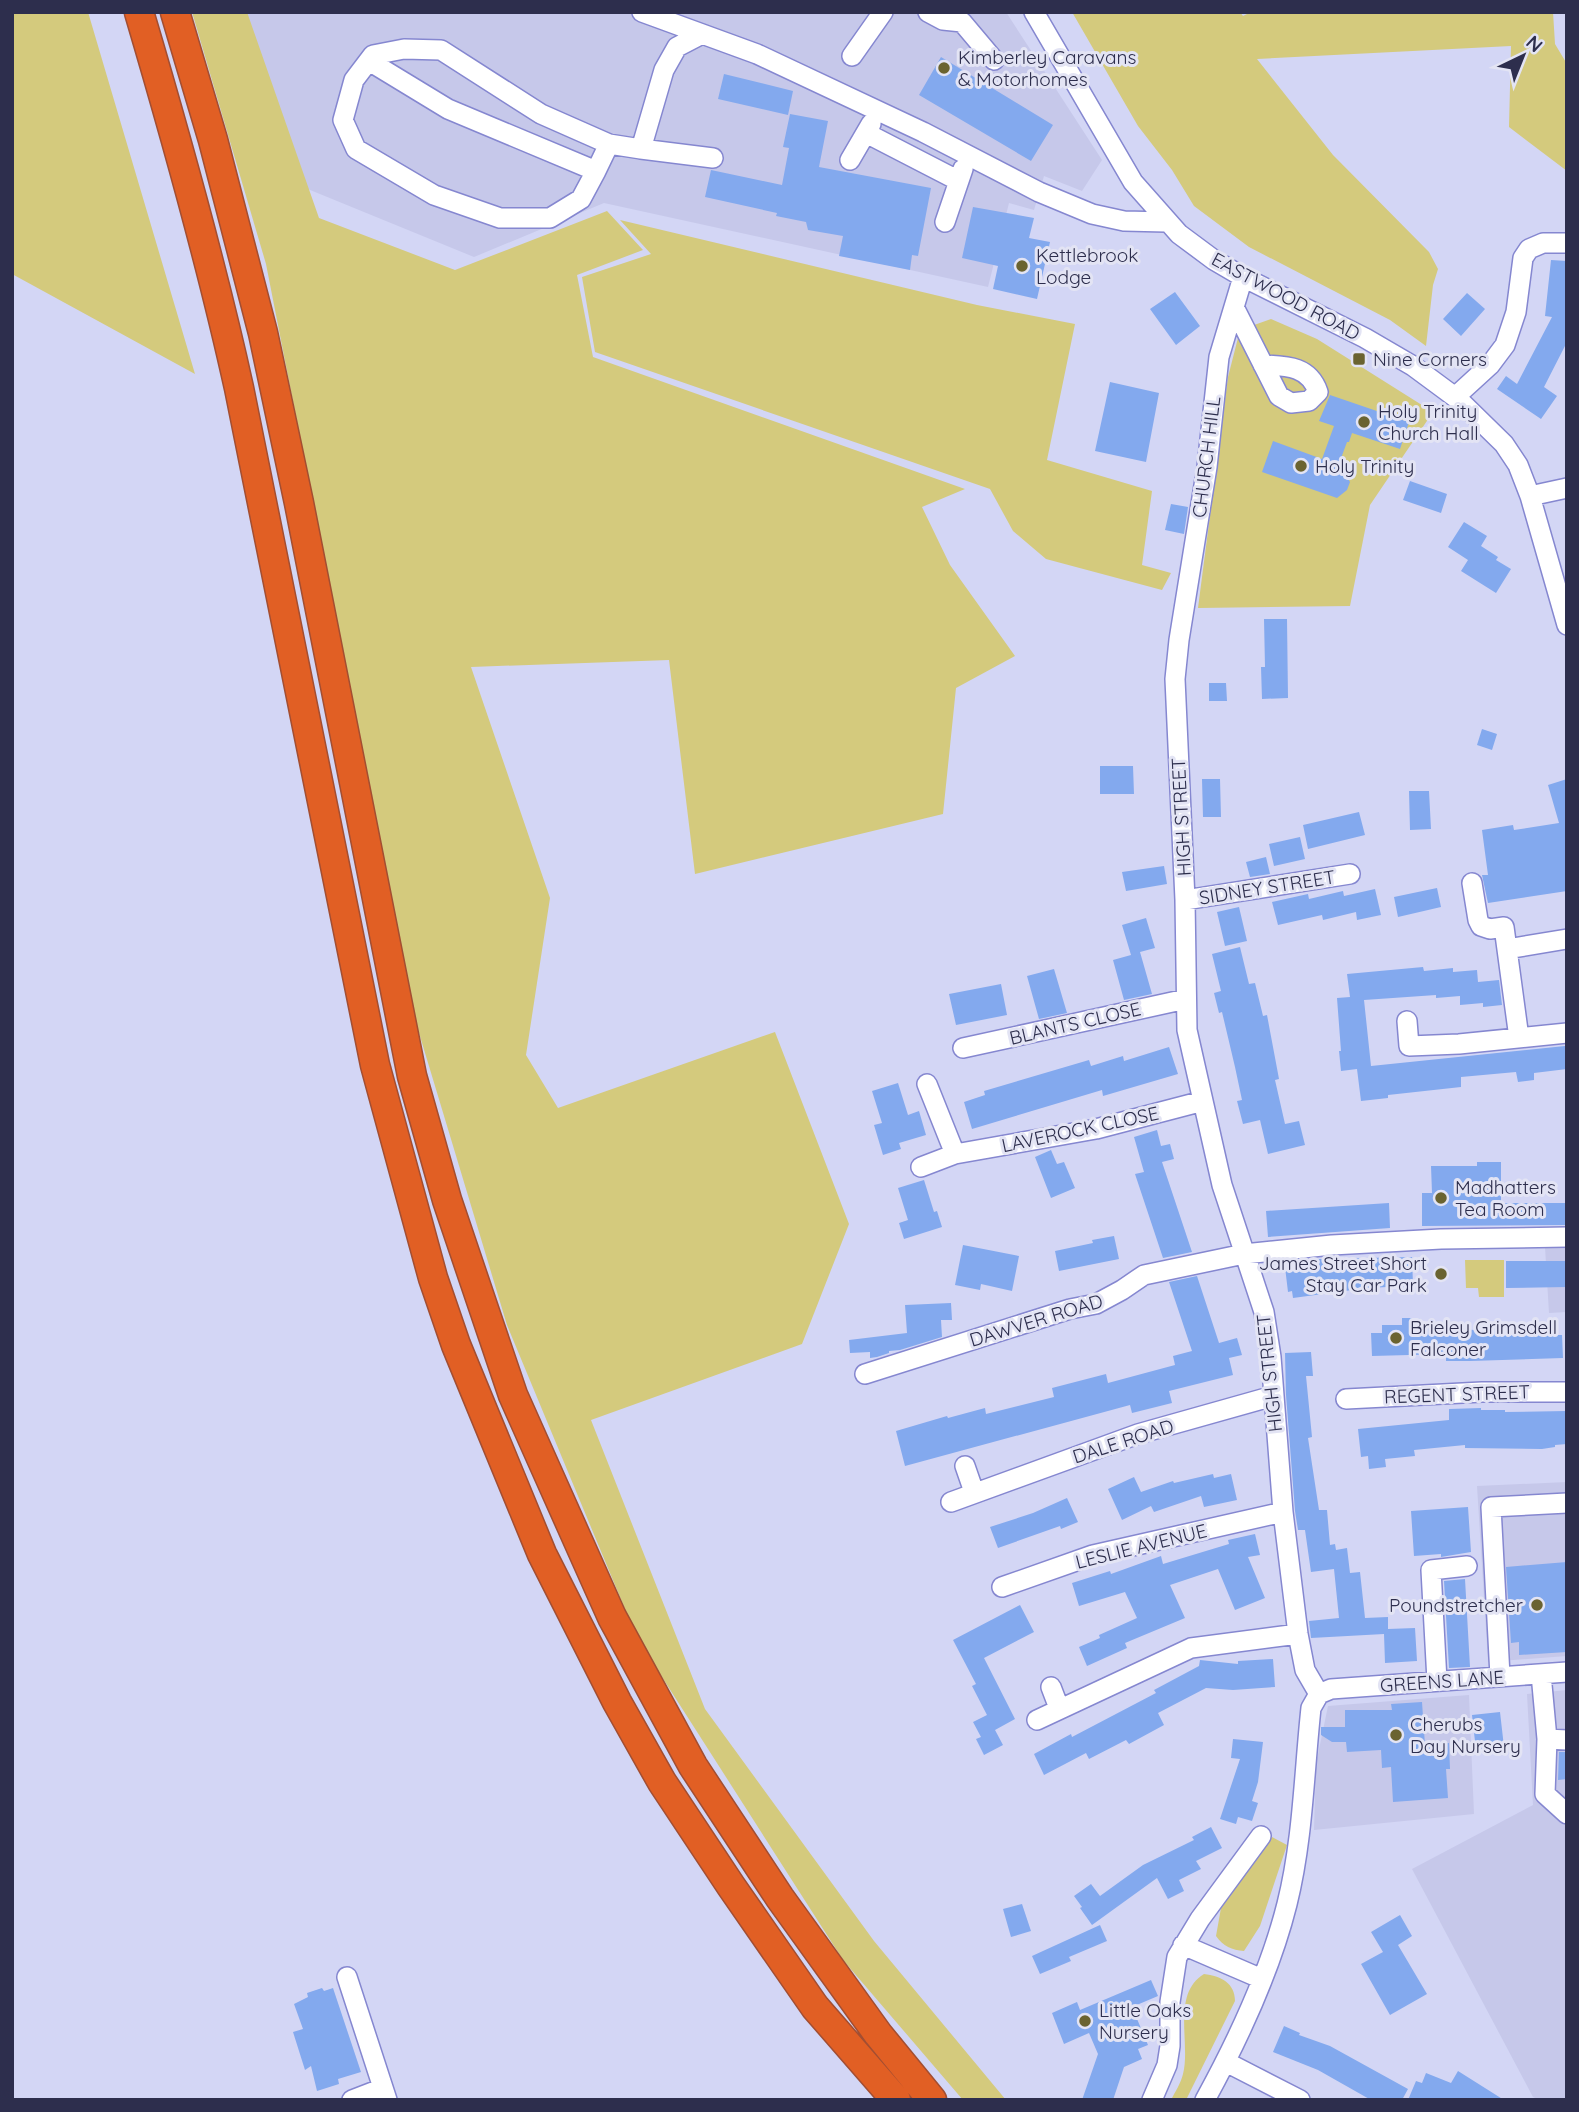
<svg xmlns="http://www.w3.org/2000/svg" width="1579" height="2112" viewBox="0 0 1579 2112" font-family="Quicksand,sans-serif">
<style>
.built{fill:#c6c8ea}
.green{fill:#d4ca7d}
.building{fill:#83a9ee}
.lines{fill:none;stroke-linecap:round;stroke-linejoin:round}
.minor-casing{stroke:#8587d0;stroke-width:22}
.highway-casing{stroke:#a24e32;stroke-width:31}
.minor{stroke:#fff;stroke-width:19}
.highway{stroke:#e15f24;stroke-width:28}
.poi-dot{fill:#6a6330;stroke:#e3e4f4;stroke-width:2.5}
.labels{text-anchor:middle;stroke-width:6;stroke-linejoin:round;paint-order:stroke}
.poi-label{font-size:19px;fill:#2d2e4d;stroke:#e3e4f4;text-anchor:start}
.street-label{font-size:19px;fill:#2d2e4d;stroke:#e3e4f4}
</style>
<rect width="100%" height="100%" fill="#d3d6f5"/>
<path class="built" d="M246 12H1006L1102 160 1082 191 1044 176 1034 210 1009 203 988 287 604 203 474 257 293 183Z
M1567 1245V1312L1549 1313 1545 1247Z
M1567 1482V1656L1488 1662 1477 1486Z
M1567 1690V2100H1540L1533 2097 1412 1869 1533 1805 1527 1694Z
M1469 1695 1474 1814 1314 1830 1316 1764 1328 1706Z"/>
<path class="green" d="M12 12H88L195 374 12 274Z
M192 12H247L319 218 455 270 607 211 643 250 577 275 593 357 965 489 922 507 950 565 1015 656 956 688 943 814 695 874 669 660 471 667 550 898 526 1055 558 1108 775 1032 849 1224 802 1344 591 1420 705 1709 874 1941 1006 2100H963L843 1960 637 1638 507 1325 413 1013 266 264Z
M1072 12H1240L1243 16 1251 12H1553L1555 44 1567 64V171L1509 127 1511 46 1257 59 1333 155 1429 252 1438 269 1433 285 1426 346 1390 320 1249 247 1194 206 1172 170 1138 126Z
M620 220 977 305 1075 324 1047 460 1152 491 1142 565 1171 573 1162 590 1046 559 1013 531 990 489 595 352 582 277 651 254Z
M1271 319 1317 339 1433 412 1370 505 1350 606 1198 608 1228 377 1240 330Z
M1465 1260H1504V1297H1479L1478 1288H1466Z
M1272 1837 1287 1845 1260 1926 1244 1951C1232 1950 1223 1946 1216 1936L1221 1908Z
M1204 1974C1221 1976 1235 1983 1235 2001L1186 2100H1171C1175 2092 1181 2083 1183 2074 1191 2044 1171 1994 1204 1974Z"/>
<path class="building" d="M941 57 1053 125 1031 161 919 95Z
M724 74 793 91 788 115 718 99Z
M790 114 828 121 819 167 931 188 918 256 912 255 910 270 839 256 843 236 808 230 806 222 776 216 777 213 705 197 711 170 782 185 789 148 783 147Z
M973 207 1034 218 1029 238 1050 242 1037 299 993 289 998 266 962 258Z
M1551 260 1567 261V342L1544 387 1557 396 1541 419 1497 389 1506 376 1517 384 1552 317 1545 316Z
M1175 292 1200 326 1176 345 1150 309Z
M1467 293 1485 309 1461 336 1443 319Z
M1110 382 1159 393 1146 462 1095 451Z
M1330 395 1409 422 1400 449 1352 433 1349 442H1347L1336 472 1346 475 1350 482 1347 490 1337 498 1262 472 1273 441 1322 459 1334 426 1319 421Z
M1410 481 1447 494 1441 513 1403 500Z
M1171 504 1188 507 1184 534 1165 530Z
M1464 522 1487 536 1481 546 1498 557 1496 560 1511 569 1496 593 1461 571 1468 560 1448 547Z
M1264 619H1287L1288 698 1262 699 1261 667H1265Z
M1209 683H1226L1227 701H1209Z
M1482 729 1497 734 1492 750 1477 745Z
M1100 766H1133L1134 794H1100Z
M1202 779H1220L1221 817H1203Z
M1567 779V891L1488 903 1482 875H1488L1482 830 1513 825 1514 830 1559 823 1548 785Z
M1409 791H1429L1431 829 1410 830Z
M1359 812 1365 835 1308 849 1303 825Z
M1300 837 1305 859 1274 866 1269 844Z
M1266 857 1270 874 1250 877 1246 862Z
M1164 866 1167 884 1126 891 1122 872Z
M1437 888 1441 907 1398 917 1394 897Z
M1375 889 1381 915 1357 920 1356 912 1323 920 1322 915 1278 925 1272 902 1308 894 1309 899 1343 891 1344 896Z
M1239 907 1247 941 1225 946 1217 912Z
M1146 918 1155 948 1140 952 1152 994 1124 1000 1113 960 1131 955 1122 925Z
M1240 947 1249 984 1255 983 1263 1016 1267 1015 1279 1079 1275 1080 1285 1124 1299 1121 1305 1145 1268 1154 1260 1120 1243 1124 1237 1101 1242 1100 1235 1067 1222 1012 1219 1013 1214 993 1221 991 1212 954Z
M1423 967 1424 971 1453 968V972L1477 970 1478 982 1499 980 1502 1005 1483 1007V1003L1460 1005V996L1436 998V995L1364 1000 1371 1066 1565 1046 1567 1069 1534 1073V1080L1518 1082 1516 1072 1461 1077V1087L1388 1095V1098L1361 1101 1357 1069 1341 1071 1339 1051H1341L1337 998 1350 997 1347 974Z
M1054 969 1067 1013 1039 1019 1027 976Z
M1001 984 1007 1015 956 1025 949 994Z
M1169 1047 1178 1074 1103 1096 1102 1090 972 1129 964 1102 985 1095 984 1091 1089 1060 1091 1066 1123 1056 1124 1061Z
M898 1083 908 1115 919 1111 926 1135 899 1143 901 1149 883 1155 874 1125 882 1123 872 1091Z
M1157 1130 1161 1146 1170 1144 1174 1159 1162 1162 1192 1252 1163 1258 1135 1174 1144 1172 1134 1137Z
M1051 1150 1057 1164 1064 1162 1075 1188 1051 1198 1035 1157Z
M1477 1162H1501V1203H1567V1225L1422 1226V1193H1432L1431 1166H1477Z
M924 1180 934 1212 937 1211 942 1227 904 1239 899 1223 908 1220 898 1188Z
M1389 1203 1390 1228 1268 1237 1266 1211Z
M1114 1236 1119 1259 1059 1271 1055 1251 1093 1243 1092 1240Z
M963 1245 1019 1256 1012 1291 981 1284 980 1290 955 1285Z
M1412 1257 1413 1285 1408 1286 1367 1288 1293 1298 1292 1291 1288 1292 1285 1267 1288 1266 1287 1262 1319 1259Z
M1506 1261H1567V1287L1506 1288Z
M1197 1276 1219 1343 1237 1338 1242 1355 1229 1358 1233 1375 1169 1391 1172 1403 1132 1413 1130 1405 905 1466 896 1431 947 1416 948 1418 985 1408 986 1414 1054 1397 1052 1388 1106 1374 1108 1383 1175 1365 1173 1356 1192 1351 1169 1282Z
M951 1303 952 1320H941L942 1337 900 1350 889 1351V1353L877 1357 870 1358V1352L850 1353 849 1340 907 1333 905 1305Z
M1402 1318H1420L1421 1325H1430V1328L1476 1330 1475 1326 1529 1324V1335H1562L1563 1358 1470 1361H1446V1354L1372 1356 1371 1333H1382V1325H1402Z
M1311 1352 1313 1376H1306L1312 1437 1308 1438 1319 1510H1327L1330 1545 1335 1544 1336 1550 1347 1548 1350 1573 1360 1572 1365 1618 1388 1617V1629L1415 1628 1417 1661 1385 1663 1384 1634 1311 1638 1309 1621 1339 1618 1334 1569 1311 1572 1305 1530H1298L1295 1511 1286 1395 1285 1353Z
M1481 1408V1410H1505V1412L1567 1411V1444L1555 1445V1447L1542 1449 1465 1448V1445L1414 1450 1415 1456 1385 1459 1386 1467 1369 1469 1368 1456 1361 1457 1358 1429 1449 1420V1409Z
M1213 1474 1214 1478 1231 1474 1237 1500 1204 1507 1201 1496 1154 1512 1151 1506 1122 1520 1108 1489 1134 1477 1141 1492 1173 1481 1174 1483Z
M1067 1498 1078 1522 1061 1529 1060 1526 998 1548 990 1527 1033 1513Z
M1468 1507 1471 1552 1441 1557V1554L1414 1556 1411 1511Z
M1255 1534 1260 1555 1248 1557 1265 1598 1235 1610 1218 1569 1170 1585 1185 1618 1125 1643 1127 1648 1087 1666 1079 1647 1100 1638 1099 1635 1137 1618 1125 1592 1079 1606 1072 1583 1110 1571 1111 1574 1161 1556 1163 1564 1229 1544 1228 1540Z
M1567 1562V1652L1519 1655V1642L1511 1643 1506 1567Z
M1465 1579 1470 1667 1449 1668 1444 1581Z
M1020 1605 1034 1632 984 1658 1015 1719 995 1730 1003 1745 984 1755 976 1739 981 1737 973 1722 987 1715 972 1686 976 1684 953 1640Z
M1273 1659 1275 1687 1233 1690 1206 1688 1158 1713 1164 1725 1129 1744 1126 1740 1089 1759 1086 1753 1044 1775 1034 1754 1071 1734 1072 1737 1156 1693 1154 1690 1199 1666 1200 1660 1238 1664V1661Z
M1422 1702 1425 1745 1449 1743 1450 1769H1446L1448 1798 1393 1802 1391 1767 1382 1768 1381 1750 1347 1752 1346 1742H1332L1321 1735V1727H1345V1710H1392L1391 1704Z
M1500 1712 1504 1747 1476 1750 1472 1715Z
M1233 1739 1263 1742 1258 1782 1252 1801 1258 1803 1252 1821 1238 1817 1236 1824 1220 1819 1240 1759 1231 1758Z
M1559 1752H1567V1779L1558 1780Z
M1211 1827 1222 1848 1196 1861 1201 1869 1179 1880 1184 1891 1168 1899 1157 1878 1092 1925 1080 1908 1082 1907 1074 1896 1091 1884 1100 1896 1143 1865 1194 1840 1192 1837Z
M1022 1904 1031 1931 1011 1937 1003 1909Z
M1400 1915 1412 1936 1398 1945 1427 1994 1390 2015 1361 1964 1383 1952 1371 1932Z
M1100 1925 1107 1941 1069 1957 1071 1961 1040 1974 1032 1956Z
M1151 1980 1158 1996 1132 2007 1148 2045 1138 2049 1142 2059 1124 2067 1113 2100H1082L1098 2054 1089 2033 1064 2044 1052 2013 1077 2002 1080 2010Z
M322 1988 324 1991 333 1988 361 2072 338 2079 339 2084 317 2091 311 2066 305 2070 293 2032 303 2029 294 2004 308 1997 307 1993Z
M1284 2026 1300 2033 1299 2035 1330 2046 1408 2089 1402 2100H1371L1318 2070 1273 2052Z
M1458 2071 1504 2100H1408L1416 2081 1422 2083 1426 2073 1451 2083Z"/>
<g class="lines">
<g class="minor-casing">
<path id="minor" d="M642 12 757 54 923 132 1039 192 1092 214 1124 221 1166 222
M928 12 943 20 962 22 994 60
M1034 12 1133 182 1179 234 1214 260 1243 277 1365 338 1413 366 1459 400 1504 444 1518 465 1530 496 1567 625
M852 56 883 12
M369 61 448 109 596 171 609 144
M866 133 959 181
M641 149 713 158
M850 160 871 124
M596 171 581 199 550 218H500L434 195 356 149 343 120 354 80 373 55 404 49 441 50 541 114 609 144 641 149 664 70 677 47 702 34
M945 222 963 169
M1243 277 1219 357 1207 467 1179 640 1175 679 1185 900 1187 1030 1222 1185 1264 1312 1271 1357 1283 1512 1298 1634 1305 1670 1319 1694
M1234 307 1279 396 1291 403 1309 401 1318 392C1309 366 1287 366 1263 365
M1455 397 1490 365 1505 345 1516 312 1523 258 1529 249 1543 243H1567
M1530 496 1567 488
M1472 883 1478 920 1481 926 1490 929 1504 927 1519 1038
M1185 900 1350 874
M1507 949 1567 939
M1407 1021 1409 1046 1459 1044 1567 1033
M963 1048 1186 999
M927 1084 955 1154
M921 1167 955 1154 1096 1129 1203 1101
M865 1374 1070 1309 1096 1304 1122 1290 1144 1275 1244 1254 1332 1245 1441 1239 1567 1237
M1346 1399 1482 1392H1567
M965 1466 974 1492
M951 1502 1138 1434 1273 1396
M1002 1587 1093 1555 1283 1512
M1541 1674 1547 1739 1567 1740
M1500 1676 1491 1507 1567 1503
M1437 1681 1431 1570 1467 1566
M1051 1687 1059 1708
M1319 1694 1331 1689 1567 1672
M1037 1720 1191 1648 1298 1634
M1547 1739 1545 1794 1567 1814
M1183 1945 1262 1979
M347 1977 387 2100
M1226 2062 1300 2100
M352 2100 383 2088
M1152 2100 1167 2065 1170 2046V2002L1177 1957 1200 1919 1261 1836
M1205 2100C1239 2038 1270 1972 1287 1904 1303 1840 1304 1773 1311 1708L1319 1694"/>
</g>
<g class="highway-casing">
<path id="highway" d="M139 12C176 137 211 261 239 388L375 1065 433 1278 456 1345 542 1554 617 1702 662 1782 731 1886 815 2007 896 2100
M175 12 213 140 263 333 299 503 412 1076 447 1200 513 1395 612 1617 693 1766 780 1898 878 2034 932 2100"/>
</g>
<use href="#minor" class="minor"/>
<use href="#highway" class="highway"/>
</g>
<g class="poi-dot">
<circle cx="944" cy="68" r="7"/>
<circle cx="1022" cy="266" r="7"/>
<rect x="1352" y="352" width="14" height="14" rx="3.5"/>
<circle cx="1364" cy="422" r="7"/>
<circle cx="1301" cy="466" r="7"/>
<circle cx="1441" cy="1198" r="7"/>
<circle cx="1441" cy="1274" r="7"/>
<circle cx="1396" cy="1338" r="7"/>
<circle cx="1537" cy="1605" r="7"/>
<circle cx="1396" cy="1735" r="7"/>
<circle cx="1085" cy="2021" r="7"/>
</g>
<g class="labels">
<g class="poi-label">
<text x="958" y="64">Kimberley Caravans<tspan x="958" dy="22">&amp; Motorhomes</tspan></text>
<text x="1036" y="262">Kettlebrook<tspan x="1036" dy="22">Lodge</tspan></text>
<text x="1373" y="366">Nine Corners</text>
<text x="1378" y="418">Holy Trinity<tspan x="1378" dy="22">Church Hall</tspan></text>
<text x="1315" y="473">Holy Trinity</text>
<text x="1455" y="1194">Madhatters<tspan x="1455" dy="22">Tea Room</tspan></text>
<text x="1427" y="1270" text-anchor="end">James Street Short<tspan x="1427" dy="22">Stay Car Park</tspan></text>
<text x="1410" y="1334">Brieley Grimsdell<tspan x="1410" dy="22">Falconer</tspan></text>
<text x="1523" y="1612" text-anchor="end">Poundstretcher</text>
<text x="1410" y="1731">Cherubs<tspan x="1410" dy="22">Day Nursery</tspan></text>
<text x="1099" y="2017">Little Oaks<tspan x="1099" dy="22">Nursery</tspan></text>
</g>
<g class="street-label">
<text transform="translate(1286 296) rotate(28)" y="7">EASTWOOD ROAD</text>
<text transform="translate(1206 457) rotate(-83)" y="7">CHURCH HILL</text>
<text transform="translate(1181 817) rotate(-93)" y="7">HIGH STREET</text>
<text transform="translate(1267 887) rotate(-9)" y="7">SIDNEY STREET</text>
<text transform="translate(1075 1023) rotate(-13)" y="7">BLANTS CLOSE</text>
<text transform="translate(1080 1129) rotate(-12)" y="7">LAVEROCK CLOSE</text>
<text transform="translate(1036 1320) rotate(-17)" y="7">DAWVER ROAD</text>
<text transform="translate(1269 1373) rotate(-96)" y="7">HIGH STREET</text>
<text transform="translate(1457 1394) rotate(-2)" y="7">REGENT STREET</text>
<text transform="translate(1123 1441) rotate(-18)" y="7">DALE ROAD</text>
<text transform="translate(1141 1546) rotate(-14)" y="7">LESLIE AVENUE</text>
<text transform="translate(1442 1681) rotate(-4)" y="7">GREENS LANE</text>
</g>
</g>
<rect width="1579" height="2112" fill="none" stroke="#2d2e4d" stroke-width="28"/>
<g transform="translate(1523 56) rotate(43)" stroke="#e3e4f4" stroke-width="5" paint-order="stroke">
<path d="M0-5L12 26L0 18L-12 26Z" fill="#2d2e4d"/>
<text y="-10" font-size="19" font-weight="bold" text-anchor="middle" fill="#2d2e4d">N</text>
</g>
</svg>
